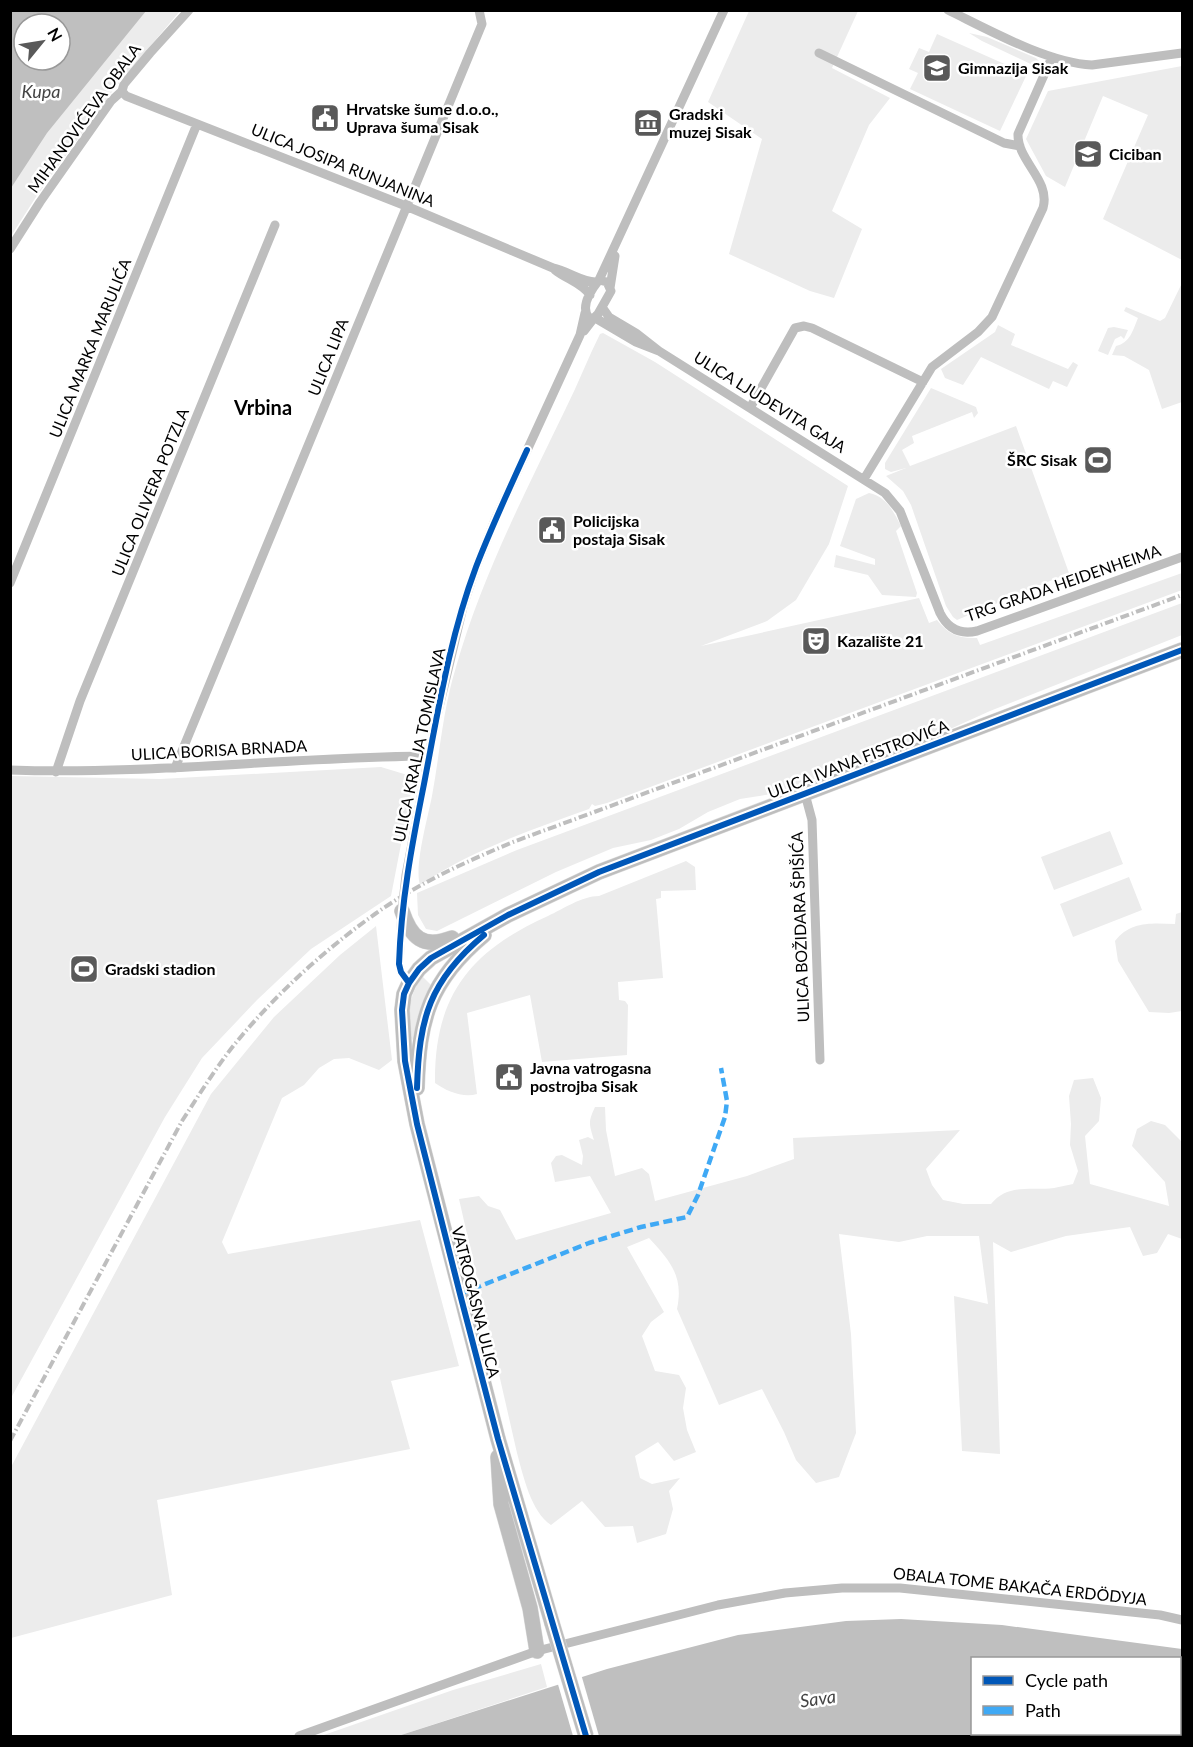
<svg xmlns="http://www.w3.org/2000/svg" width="1193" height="1747" viewBox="0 0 1193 1747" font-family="Lato,sans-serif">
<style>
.green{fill:#ececec}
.water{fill:#bfbfbf;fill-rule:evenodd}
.pier{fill:#fff}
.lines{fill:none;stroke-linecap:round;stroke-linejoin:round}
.primary-casing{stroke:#dbdbdb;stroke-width:16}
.minor{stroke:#bebebe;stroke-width:9}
.primary{stroke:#bebebe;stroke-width:15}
.rail{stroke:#bebebe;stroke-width:4;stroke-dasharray:9 3 1.5 3;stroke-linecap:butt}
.primary-bridge-casing{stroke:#dbdbdb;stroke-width:16;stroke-linecap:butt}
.primary-bridge{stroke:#bebebe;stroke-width:15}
.quiet{stroke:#3fa9f5;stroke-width:4.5;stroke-dasharray:9 4.5;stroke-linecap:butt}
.cycleway-casing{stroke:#fff;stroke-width:10}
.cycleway{stroke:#0057b8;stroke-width:6}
.labels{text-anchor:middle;stroke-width:5;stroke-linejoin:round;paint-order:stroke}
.poi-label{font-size:16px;font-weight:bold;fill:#000;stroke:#fff;text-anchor:start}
.street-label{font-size:16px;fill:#000;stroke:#fff}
.water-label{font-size:18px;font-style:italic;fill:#444;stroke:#fff}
.quarter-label{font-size:20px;font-weight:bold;fill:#000;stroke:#fff}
</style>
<rect width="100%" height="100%" fill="#fff"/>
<path class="green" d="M34 11H180L114 89 36 197 11 236V44L24 24V60H60V24H24Z
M749 11H858L832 68 890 98 869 125 832 211 862 229 834 298 810 291 729 254 762 139 708 102Z
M969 33 987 37 1036 58 1039 61V68L982 41Z
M937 34 1027 74 1000 131 910 89 918 73 909 69 919 48 929 52Z
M1182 66V260L1103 219 1148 115 1103 96 1065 187 1046 176 1026 139 1048 91Z
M1182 283V402L1162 409 1149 370 1124 356 1112 355 1116 346C1130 343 1133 330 1138 318L1124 311 1126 307 1160 321 1165 318Z
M998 325 1015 334 1011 345 1068 369 1073 362 1078 365 1067 387 1053 381 1049 389 981 357 963 385 945 378 941 369 995 332Z
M1114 327 1128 330 1124 339 1121 336 1115 339 1108 355 1098 351 1108 328Z
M603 333 655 362 848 486 829 544 796 600 767 621 701 646 919 598 929 623 937 620C948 634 959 639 977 638L980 645 1182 573V590L607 803 595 806 592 804 589 809C531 830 472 850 420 885 414 866 428 817 432 796 440 752 443 709 456 667 482 576 525 493 566 408 578 384 588 358 600 334Z
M931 388 976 407 978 413 974 418 972 412 912 436 914 443 902 450 910 466 1016 426 1069 573 957 620 953 617 946 606 911 505 903 491 886 476 906 468 891 472 885 469V463Z
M869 493C887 497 893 511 901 526L896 531 917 593 916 597 882 595 868 575 834 567 836 555 875 565V559L840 546 856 499Z
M1182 603V635L990 711 948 730 787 789 771 794 740 799 708 812 679 829 651 840 613 848 556 872 437 931 426 929 418 915 417 893 517 850Z
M381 767 414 777 391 896 311 949 257 1000 202 1058 165 1117 11 1398V776L160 779Z
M1110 831 1123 864 1054 890 1041 857Z
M686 861 695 867 696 890 661 891V898L656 899 663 978 618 982 619 1000 625 1001 628 1005 627 1055 542 1062 530 995 467 1013 477 1094C463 1098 446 1091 435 1083 434 996 470 951 548 916 563 909 582 896 599 896Z
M1129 877 1142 910 1073 937 1060 904Z
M1182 912V1011L1169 1013 1149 1012 1118 961 1115 941C1130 921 1152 923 1175 924L1176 914Z
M376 926 392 1060 379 1070 349 1058 334 1059 319 1068 304 1085 282 1098 222 1242 228 1254 420 1220 459 1366 391 1381 410 1449 157 1500 172 1595 11 1638V1467L211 1094 274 1017 340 955Z
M423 977 431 985 414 1041 411 1038C410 1013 406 998 423 977Z
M1093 1078 1101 1098 1099 1121 1085 1136 1090 1184 1169 1206 1165 1182 1132 1146 1137 1129 1151 1121 1165 1125 1182 1142V1239L1168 1234 1157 1253 1143 1256 1130 1227 1066 1236 1011 1252 993 1242 1000 1454 962 1451 954 1296 988 1304 979 1236H927L899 1242 839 1234 851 1334 856 1433 839 1477 816 1483 796 1460 784 1432 762 1389 719 1405 677 1309C684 1276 670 1261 649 1238L627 1247 664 1312 651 1322 642 1336 655 1371 679 1375 686 1388 683 1408 687 1430 696 1452 674 1461 658 1442 635 1456 640 1478 652 1484 680 1478 669 1491 673 1509 666 1534 637 1543 633 1526 605 1527 582 1501 551 1525C531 1512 523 1475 517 1453L459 1199 479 1196 488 1206 500 1210 516 1240 611 1213 590 1176 555 1182 551 1163 556 1156 562 1155 582 1165 583 1156 579 1140 588 1137 594 1140C589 1124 588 1122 595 1107H605L606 1130 615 1176 642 1168 649 1174 655 1201 747 1176 794 1159 793 1138 960 1130 926 1169 932 1185 943 1200 963 1204H991C1008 1183 1031 1191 1054 1188 1060 1187 1067 1185 1073 1184L1078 1171 1070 1145 1071 1124 1069 1096 1074 1080Z
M541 1664 547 1687 398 1736H321L453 1690Z"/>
<path class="water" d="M11 10 146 11 47 133 11 188ZM24 24H60V60H24Z
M901 1619 1002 1625 1182 1649V1736H398L607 1669 738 1635 846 1621ZM972 1658H1180V1734H972Z"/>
<path class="pier" d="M581 1674 599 1736H573L557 1681Z"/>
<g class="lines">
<g class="primary-casing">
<path id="primary" d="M402 911C411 938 423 949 452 938
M417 1088C419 1019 429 981 484 935
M498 1457 501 1504 530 1608 537 1651
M552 1623 498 1439 417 1124 405 1061 402 1010 404 994 409 983 419 969 431 958 508 915 599 872 1182 650"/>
</g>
<path class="minor" d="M948 10C989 30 1048 63 1092 65L1182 53
M819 53 1004 143 1020 146
M122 91 126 96 406 206 553 268C568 271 583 283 597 282
M10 249 40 202 111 101 122 91 124 84 150 53 189 10
M555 270C566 279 582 283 590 295
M599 280 724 10
M599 280 607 282 611 291 598 314 594 318H589C580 307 591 290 599 280Z
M610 288 615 256
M584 331 594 318 597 319 636 342 659 351 636 333 609 317 602 307
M659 351 885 493 900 511 940 613C948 629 960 635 977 631L1182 557
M750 408 795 328 804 326 812 328 923 382
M864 479 932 367 978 332 992 317 1043 208C1051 180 1017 161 1018 134L1052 57
M10 583 197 124
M175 768 482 24 479 10
M10 770C150 775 289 757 429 756
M56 772 80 701 275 225
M805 794 812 820 820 1060
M409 983 401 972 399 964 402 911 406 875 435 724 464 603 476 567 495 520 580 335 585 313
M299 1736 537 1651 718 1605 785 1593 842 1588H900L1160 1615 1182 1620"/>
<use href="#primary" class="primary"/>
<path class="rail" d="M10 1441 182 1121C199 1095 215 1069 234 1045 274 996 323 951 375 914 417 884 465 862 513 842L1182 595"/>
<g class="primary-bridge-casing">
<path id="primary-bridge" d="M552 1623 586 1736"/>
</g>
<use href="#primary-bridge" class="primary-bridge"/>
<path class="quiet" d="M460 1294 589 1243 641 1227 687 1217 698 1195 725 1117 727 1101 721 1068"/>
<g class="cycleway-casing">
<path id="cycleway" d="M409 983 401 972 399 964C401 902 412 844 424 784 438 711 450 636 476 567 491 528 509 489 527 450
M417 1088C419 1019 429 981 484 935
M586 1736 498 1439 460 1294 417 1124 405 1061 402 1010 404 994 409 983 419 969 431 958 508 915 599 872 1182 650"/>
</g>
<use href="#cycleway" class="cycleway"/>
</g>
<defs>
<g id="school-square" transform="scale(1.5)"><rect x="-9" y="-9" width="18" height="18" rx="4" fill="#595959" stroke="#fff"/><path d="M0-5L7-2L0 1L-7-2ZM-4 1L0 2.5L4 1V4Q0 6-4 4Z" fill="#fff"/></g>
<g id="civic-square" transform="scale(1.5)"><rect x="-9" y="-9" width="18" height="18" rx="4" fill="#595959" stroke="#fff"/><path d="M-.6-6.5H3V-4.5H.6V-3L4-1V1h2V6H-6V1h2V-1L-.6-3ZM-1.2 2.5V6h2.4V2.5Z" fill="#fff"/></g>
<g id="museum-square" transform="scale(1.5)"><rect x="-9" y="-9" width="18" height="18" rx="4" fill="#595959" stroke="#fff"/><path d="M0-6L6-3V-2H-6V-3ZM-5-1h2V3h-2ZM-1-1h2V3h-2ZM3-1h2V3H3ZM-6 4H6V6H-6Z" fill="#fff"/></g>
<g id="stadium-square" transform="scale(1.5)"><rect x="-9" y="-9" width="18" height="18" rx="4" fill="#595959" stroke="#fff"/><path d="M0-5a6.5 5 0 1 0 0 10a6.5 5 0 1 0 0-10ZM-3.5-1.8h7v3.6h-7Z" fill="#fff"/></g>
<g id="theatre-square" transform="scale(1.5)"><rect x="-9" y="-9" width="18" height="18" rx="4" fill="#595959" stroke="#fff"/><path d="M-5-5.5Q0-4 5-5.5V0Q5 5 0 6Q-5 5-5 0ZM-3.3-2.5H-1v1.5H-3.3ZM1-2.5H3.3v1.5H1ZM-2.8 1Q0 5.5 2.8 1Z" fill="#fff"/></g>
</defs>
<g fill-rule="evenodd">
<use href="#school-square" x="937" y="68"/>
<use href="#civic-square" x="325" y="118"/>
<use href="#museum-square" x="648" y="123"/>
<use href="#school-square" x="1088" y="154"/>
<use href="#stadium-square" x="1098" y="460"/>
<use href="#civic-square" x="552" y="530"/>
<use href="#theatre-square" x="816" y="641"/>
<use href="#stadium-square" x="84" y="969"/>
<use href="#civic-square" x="509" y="1077"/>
</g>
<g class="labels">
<g class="poi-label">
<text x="958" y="74">Gimnazija Sisak</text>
<text x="346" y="115">Hrvatske šume d.o.o.,<tspan x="346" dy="18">Uprava šuma Sisak</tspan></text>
<text x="669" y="120">Gradski<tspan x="669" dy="18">muzej Sisak</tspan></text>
<text x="1109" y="160">Ciciban</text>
<text x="1077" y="466" text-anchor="end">ŠRC Sisak</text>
<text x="573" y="527">Policijska<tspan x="573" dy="18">postaja Sisak</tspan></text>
<text x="837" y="647">Kazalište 21</text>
<text x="105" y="975">Gradski stadion</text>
<text x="530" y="1074">Javna vatrogasna<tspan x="530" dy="18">postrojba Sisak</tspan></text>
</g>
<g class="street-label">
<text transform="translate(84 118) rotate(-54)" y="6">MIHANOVIĆEVA OBALA</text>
<text transform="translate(343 165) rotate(22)" y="6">ULICA JOSIPA RUNJANINA</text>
<text transform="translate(90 348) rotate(-68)" y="6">ULICA MARKA MARULIĆA</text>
<text transform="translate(328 357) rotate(-68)" y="6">ULICA LIPA</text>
<text transform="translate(770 402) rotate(32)" y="6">ULICA LJUDEVITA GAJA</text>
<text transform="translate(150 492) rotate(-68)" y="6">ULICA OLIVERA POTZLA</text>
<text transform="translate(1063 583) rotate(-19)" y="6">TRG GRADA HEIDENHEIMA</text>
<text transform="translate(419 745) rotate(-78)" y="6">ULICA KRALJA TOMISLAVA</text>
<text transform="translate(219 750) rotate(-3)" y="6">ULICA BORISA BRNADA</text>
<text transform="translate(858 759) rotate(-21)" y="6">ULICA IVANA FISTROVIĆA</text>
<text transform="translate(800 927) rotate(-92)" y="6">ULICA BOŽIDARA ŠPIŠIĆA</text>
<text transform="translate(476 1302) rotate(76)" y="6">VATROGASNA ULICA</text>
<text transform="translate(1020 1586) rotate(6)" y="6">OBALA TOME BAKAČA ERDÖDYJA</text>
</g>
<g class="water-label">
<text x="41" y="98">Kupa</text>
<text transform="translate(818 1699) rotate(-8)" y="6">Sava</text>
</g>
<g class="quarter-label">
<text x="263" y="415">Vrbina</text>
</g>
</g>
<rect width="1193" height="1747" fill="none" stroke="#000000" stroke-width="24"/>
<rect x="971" y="1657" width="210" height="78" fill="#ffffff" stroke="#999999" stroke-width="1.5"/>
<rect x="983" y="1676" width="30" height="9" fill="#0057b8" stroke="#999999" stroke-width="1.5"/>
<text x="1025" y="1687" font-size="18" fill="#000000">Cycle path</text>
<rect x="983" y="1706" width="30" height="9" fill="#3fa9f5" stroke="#999999" stroke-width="1.5"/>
<text x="1025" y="1717" font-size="18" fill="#000000">Path</text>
<g transform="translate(42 42) rotate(60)"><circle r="28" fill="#ffffff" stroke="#999999" stroke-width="1.5"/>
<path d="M0-4.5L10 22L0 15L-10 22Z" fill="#595959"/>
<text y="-9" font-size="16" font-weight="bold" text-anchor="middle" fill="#000000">N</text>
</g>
</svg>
